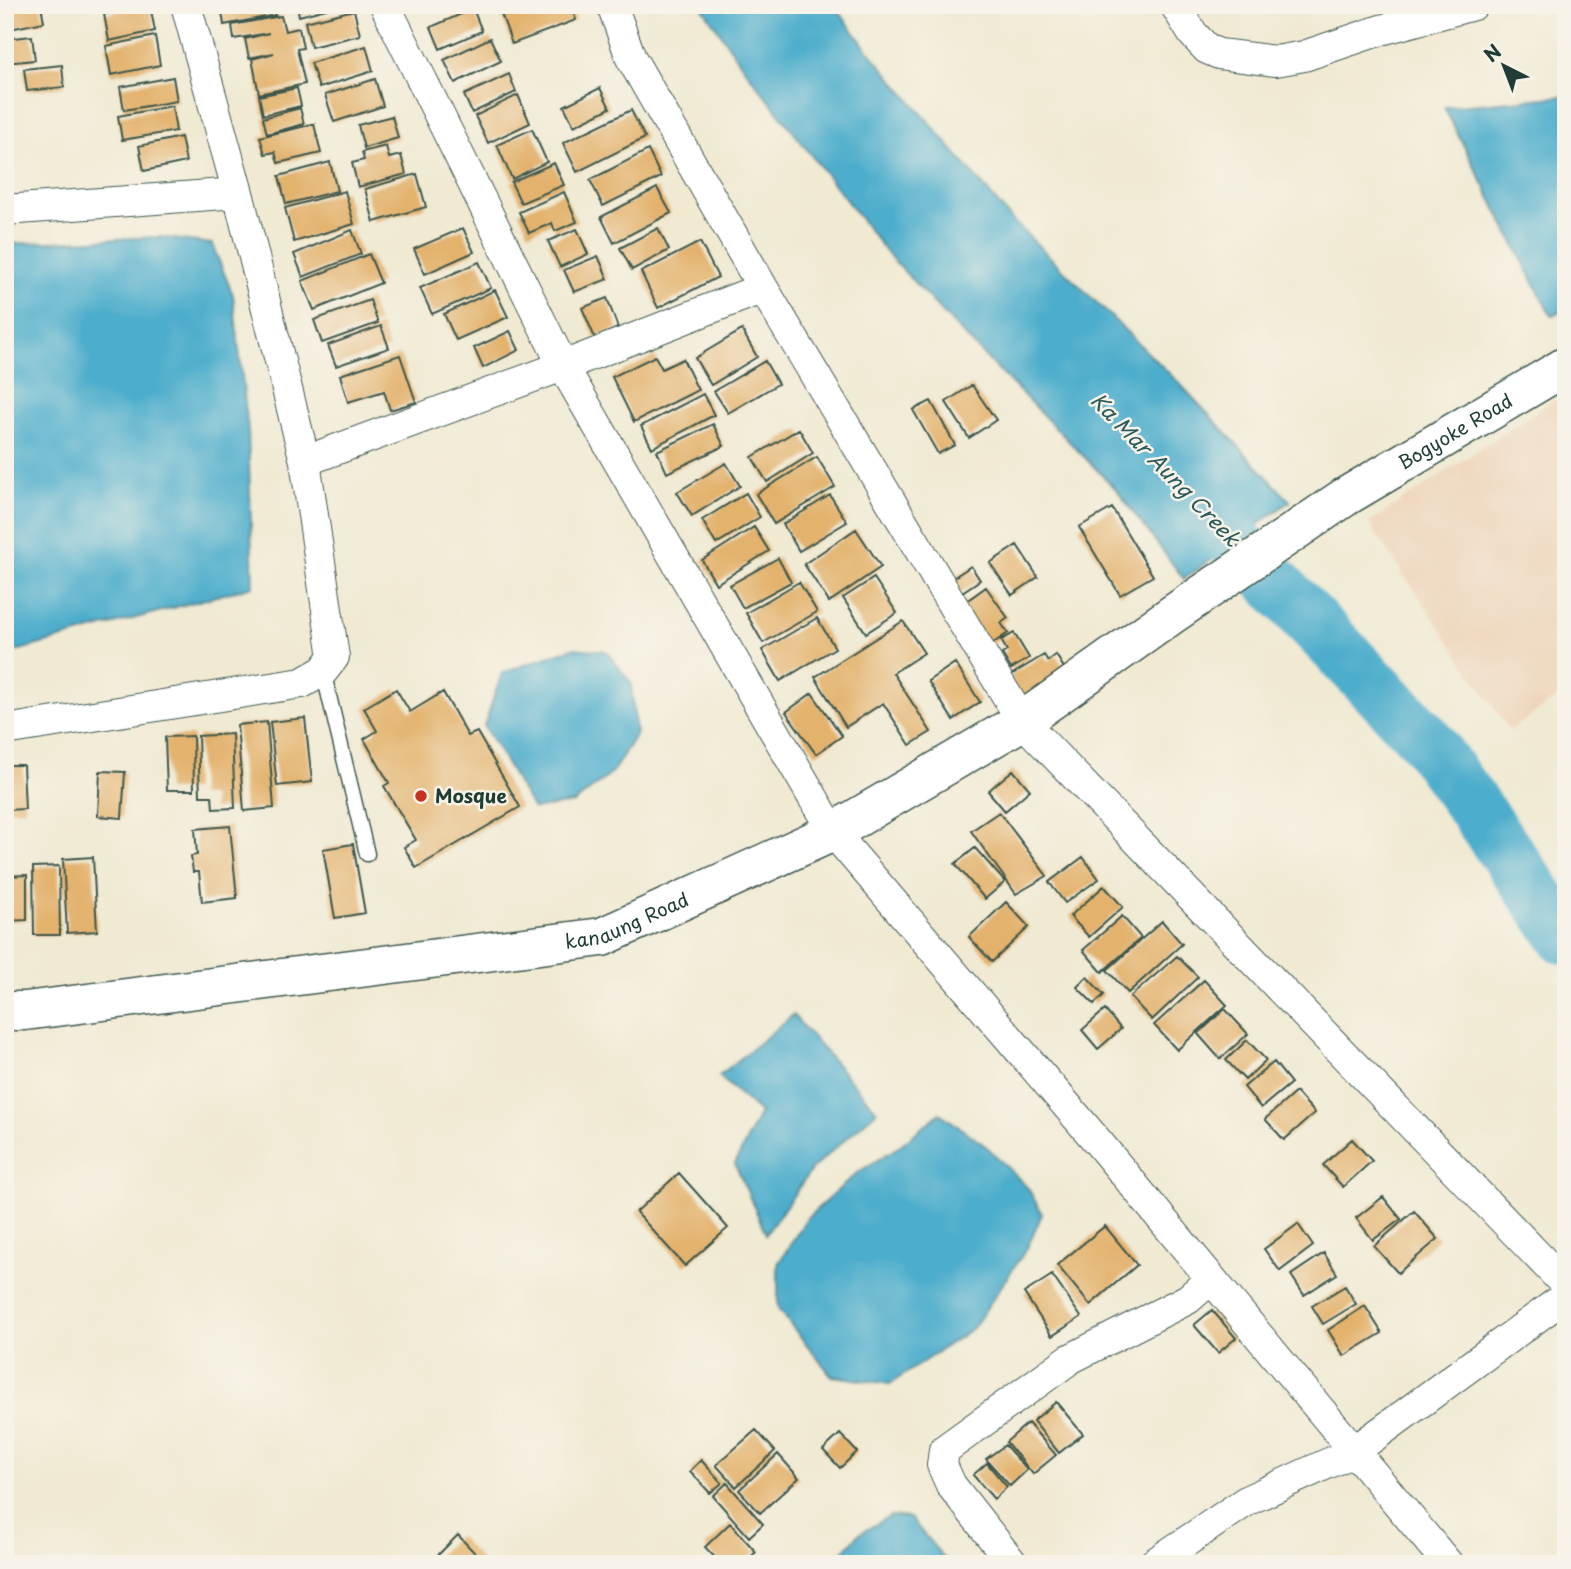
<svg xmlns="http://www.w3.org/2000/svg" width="1571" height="1569" viewBox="0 0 1571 1569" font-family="'Playpen Sans',sans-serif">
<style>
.built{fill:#eed6bb}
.water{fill:#4dadcc;stroke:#367580;stroke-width:2}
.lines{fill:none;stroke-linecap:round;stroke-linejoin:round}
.river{stroke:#4dadcc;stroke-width:56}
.building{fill:#e3b26d}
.lane-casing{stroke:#3e574c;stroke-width:17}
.street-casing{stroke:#3e574c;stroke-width:32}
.secondary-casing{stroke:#3e574c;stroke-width:41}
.lane{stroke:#fff;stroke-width:14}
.street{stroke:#fff;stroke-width:30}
.secondary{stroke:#fff;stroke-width:38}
.poi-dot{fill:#c8321e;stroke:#f7f3e8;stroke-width:2.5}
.labels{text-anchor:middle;stroke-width:5;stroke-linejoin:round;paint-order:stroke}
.street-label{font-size:19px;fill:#1f3d34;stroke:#f7f3e8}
.poi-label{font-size:19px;font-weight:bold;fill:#1f3d34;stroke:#f7f3e8;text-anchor:start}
.water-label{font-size:21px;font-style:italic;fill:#2a595a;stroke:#f7f3e8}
</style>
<rect width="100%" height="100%" fill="#f7f3e8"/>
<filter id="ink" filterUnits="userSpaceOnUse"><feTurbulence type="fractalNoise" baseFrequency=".0143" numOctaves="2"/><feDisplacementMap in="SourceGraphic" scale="14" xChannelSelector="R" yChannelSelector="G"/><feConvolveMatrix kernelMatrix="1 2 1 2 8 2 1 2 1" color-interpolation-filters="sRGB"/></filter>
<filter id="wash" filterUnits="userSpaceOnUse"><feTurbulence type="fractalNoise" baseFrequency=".00686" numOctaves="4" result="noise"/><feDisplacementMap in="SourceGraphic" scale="28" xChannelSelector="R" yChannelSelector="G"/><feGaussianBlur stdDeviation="1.57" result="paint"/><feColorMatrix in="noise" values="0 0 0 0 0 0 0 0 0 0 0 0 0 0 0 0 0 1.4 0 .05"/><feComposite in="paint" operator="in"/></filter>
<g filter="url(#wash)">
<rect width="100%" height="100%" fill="#f0ead3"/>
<path class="built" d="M1555 399 1566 416V691L1510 731 1369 523Z"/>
<path class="water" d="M701 5H834L867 49 1012 220 1179 383 1290 501 1184 579 1115 488 957 328 887 253 744 68Z
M1566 96V309L1551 316 1444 107Z
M160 237 212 244 233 295 248 430 253 586 5 654V244Z
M573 648 606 651 631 683 636 734 612 773 574 803 533 809 484 726 502 673Z
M793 1015 877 1111 812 1169 766 1234 735 1164 760 1113 719 1076Z
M940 1113 987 1147 1028 1188 1042 1214 1027 1248 973 1328 890 1384 832 1376 778 1309V1264L807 1218 857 1173 898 1147Z
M890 1516 910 1518 949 1564H832L859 1534Z"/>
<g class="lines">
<path class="river" d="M1182 487 1426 740 1566 937"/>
</g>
<g id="blocks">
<path class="building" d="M41 5 44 22 5 30V6Z
M145 5H150L155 31 109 41 104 14Z
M221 5H273L275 15 224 25Z
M297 5H338V6L299 16Z
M413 5H432V6L416 11Z
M498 5H571L576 20 512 44Z
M473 9 482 31 440 49 431 27Z
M354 10 360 35 311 47 305 22Z
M281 16 285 31 299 28 303 48 297 49 305 84 259 94 252 59 274 53 249 58 245 39 269 33 234 39 232 25Z
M32 36 35 60 5 63V39Z
M155 36 160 65 111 75 106 46Z
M490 38 501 61 455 83 444 60Z
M366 46 373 71 319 88 311 63Z
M62 65 64 87 27 91 24 69Z
M509 74 516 92 472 113 464 95Z
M173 77 177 101 124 110 120 87Z
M375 79 383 106 334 122 325 95Z
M297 88 301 106 263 115 259 96Z
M600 88 610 108 574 126 564 106Z
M518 95 530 123 488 143 475 116Z
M172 106 176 131 122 140 118 116Z
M300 108 304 124 267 134 263 118Z
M631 110 645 138 577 172 563 143Z
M392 116 398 138 364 148 358 125Z
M314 124 321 153 278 163 275 152 265 154 260 137Z
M532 129 547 162 512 179 497 145Z
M181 137 186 162 144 171 139 146Z
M386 146 389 158 401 155 406 174 358 187 352 163 364 160 362 152Z
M648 150 661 177 603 206 590 180Z
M330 162 337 191 286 204 279 176Z
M554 163 564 185 521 203 511 182Z
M417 174 426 207 374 222 365 189Z
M657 188 671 213 614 243 601 217Z
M345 191 354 224 294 242 285 208Z
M564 192 577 222 555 231 552 223 529 233 519 212Z
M463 228 474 252 425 274 414 249Z
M658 228 669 250 632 270 620 248Z
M577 229 588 254 560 267 548 241Z
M352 230 361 254 303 277 294 254Z
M700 242 718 277 658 308 641 272Z
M369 254 381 283 314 310 302 281Z
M598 256 608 279 574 292 564 270Z
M479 262 491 288 432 314 420 288Z
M495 290 508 317 456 340 444 314Z
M607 298 618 328 595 338 582 308Z
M370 300 378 323 322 343 314 320Z
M381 326 389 348 336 366 328 345Z
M742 330 757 357 711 385 695 358Z
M510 331 519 350 483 368 474 348Z
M400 355 416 402 390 410 384 391 348 402 340 375Z
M655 356 662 369 683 359 698 390 634 422 612 377Z
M765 361 778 384 728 413 714 391Z
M972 385 996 420 969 438 946 402Z
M703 394 714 415 652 448 641 426Z
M931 401 955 445 938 454 913 410Z
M713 424 724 446 667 473 657 451Z
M799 429 813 453 767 482 752 457Z
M817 457 835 487 774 524 756 494Z
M726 463 740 486 692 516 677 492Z
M746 493 760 517 716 544 702 520Z
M830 495 847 522 799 551 783 524Z
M1112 508 1153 576 1120 595 1079 527Z
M754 527 769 551 716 584 702 560Z
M856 529 881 567 829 602 804 564Z
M1017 545 1038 577 1012 595 990 563Z
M778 558 791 582 743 608 730 585Z
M971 566 980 580 959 594 950 580Z
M874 578 897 613 866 633 843 598Z
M799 582 817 612 763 643 746 613Z
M986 587 1008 618 1001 623 1008 633 989 646 961 605Z
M817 618 835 648 780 681 762 650Z
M903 621 924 653 893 673 931 732 910 745 883 703 846 727 815 677Z
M1014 633 1029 658 1011 669 1002 654 1007 651 1001 640Z
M1044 655 1048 661 1056 655 1066 671 1018 701 1011 675Z
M955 663 980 702 953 720 928 681Z
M396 689 410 712 443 692 468 736 477 732 520 807 416 868 404 847 416 840 384 786 389 783 364 739 377 731 364 708Z
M812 693 842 736 816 754 786 712Z
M305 718 312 782 277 786 270 722Z
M267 722 274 808 244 811 237 725Z
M232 734 235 808 213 809 212 796H200L198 736Z
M193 736 194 790H167L165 737Z
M5 765H23L25 809 5 810Z
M1013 770 1030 790 1005 811 988 791Z
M100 771 125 772 122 818 98 816Z
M999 812 1047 876 1016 894 971 831Z
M230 826 237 898 202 902 199 872H193L191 856 197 855 195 829Z
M353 844 365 913 335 918 323 849Z
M975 848 1005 882 985 899 955 864Z
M93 857 97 931 67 933 63 859Z
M1083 857 1099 879 1065 903 1049 882Z
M59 866 60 935H34L33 867Z
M27 875V920L5 921V876Z
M1104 886 1123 907 1089 937 1070 916Z
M1006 902 1029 927 992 962 969 937Z
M1122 916 1141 938 1102 972 1083 950Z
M1162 921 1182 944 1128 993 1107 970Z
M1177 956 1198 977 1152 1020 1130 997Z
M1087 977 1104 995 1094 1004 1077 987Z
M1204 980 1227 1005 1177 1050 1154 1025Z
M1225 1009 1248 1034 1220 1059 1198 1034Z
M1105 1010 1121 1029 1098 1049 1082 1030Z
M1247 1040 1266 1060 1245 1080 1226 1060Z
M1274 1062 1291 1083 1261 1108 1244 1087Z
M1296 1092 1315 1113 1284 1140 1265 1119Z
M1352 1139 1372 1161 1343 1187 1323 1165Z
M679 1173 728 1228 685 1266 636 1212Z
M1383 1197 1401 1219 1373 1240 1356 1218Z
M1414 1211 1438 1239 1398 1273 1374 1246Z
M1298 1224 1313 1246 1280 1271 1264 1249Z
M1105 1226 1137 1265 1090 1305 1057 1265Z
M1324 1253 1337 1274 1304 1295 1291 1275Z
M1052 1275 1081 1317 1052 1336 1024 1293Z
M1345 1286 1356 1304 1323 1324 1312 1306Z
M1365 1306 1382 1333 1344 1356 1328 1330Z
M1212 1310 1236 1338 1218 1353 1194 1325Z
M1056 1402 1083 1434 1059 1453 1033 1421Z
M1028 1423 1056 1455 1033 1474 1006 1442Z
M756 1430 775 1451 736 1487 716 1465Z
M840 1434 857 1452 840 1468 823 1450Z
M1005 1445 1027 1470 1010 1486 986 1459Z
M778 1454 799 1478 760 1513 739 1490Z
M701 1460 722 1483 710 1493 690 1471Z
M987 1463 1007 1487 994 1499 973 1475Z
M727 1483 763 1524 749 1537 713 1496Z
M730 1523 756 1552 743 1564H721L705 1547Z
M458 1535 485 1564H429Z"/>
</g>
</g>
<g filter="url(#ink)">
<use href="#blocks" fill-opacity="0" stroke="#3e574c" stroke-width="2"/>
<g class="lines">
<g class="lane-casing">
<path id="lane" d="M323 671 367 854"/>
</g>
<g class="street-casing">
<path id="street" d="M385 5 563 366 833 832 1098 1142 1448 1564
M612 5 631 58 763 288 1022 721 1566 1285
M1175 5 1193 34 1207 49 1219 54 1276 61 1304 56 1381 30 1473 5
M5 210 238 193
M305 461 563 366 763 288
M5 730 302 683 323 671 334 657 305 461 238 193 186 5
M1013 1564 951 1485 942 1465 944 1450 1070 1359 1188 1299 1211 1279
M1153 1564 1248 1500 1353 1452 1566 1296"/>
</g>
<g class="secondary-casing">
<g id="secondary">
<path id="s1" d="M5 1011H25L602 937 833 832 1022 721 1173 614 1345 497 1566 366"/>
</g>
</g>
<use href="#lane" class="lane"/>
<use href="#street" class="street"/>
<use href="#secondary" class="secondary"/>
</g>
</g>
<circle class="poi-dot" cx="421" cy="796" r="7"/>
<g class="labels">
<g class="street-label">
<text dy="7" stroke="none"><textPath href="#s1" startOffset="1596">Bogyoke Road</textPath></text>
<text dy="7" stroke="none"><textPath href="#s1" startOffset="630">kanaung Road</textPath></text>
</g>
<g class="poi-label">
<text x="435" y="803">Mosque</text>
</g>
<g class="water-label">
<text transform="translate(1165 470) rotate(46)" y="7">Ka Mar Aung Creek</text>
</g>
</g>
<rect width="1571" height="1569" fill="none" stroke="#f7f3e8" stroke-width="28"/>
<g transform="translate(1504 66) rotate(318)" stroke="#f7f3e8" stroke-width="5" paint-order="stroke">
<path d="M0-5L12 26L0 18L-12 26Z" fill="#1f3d34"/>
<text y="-10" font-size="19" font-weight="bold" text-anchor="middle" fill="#1f3d34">N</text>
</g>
</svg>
